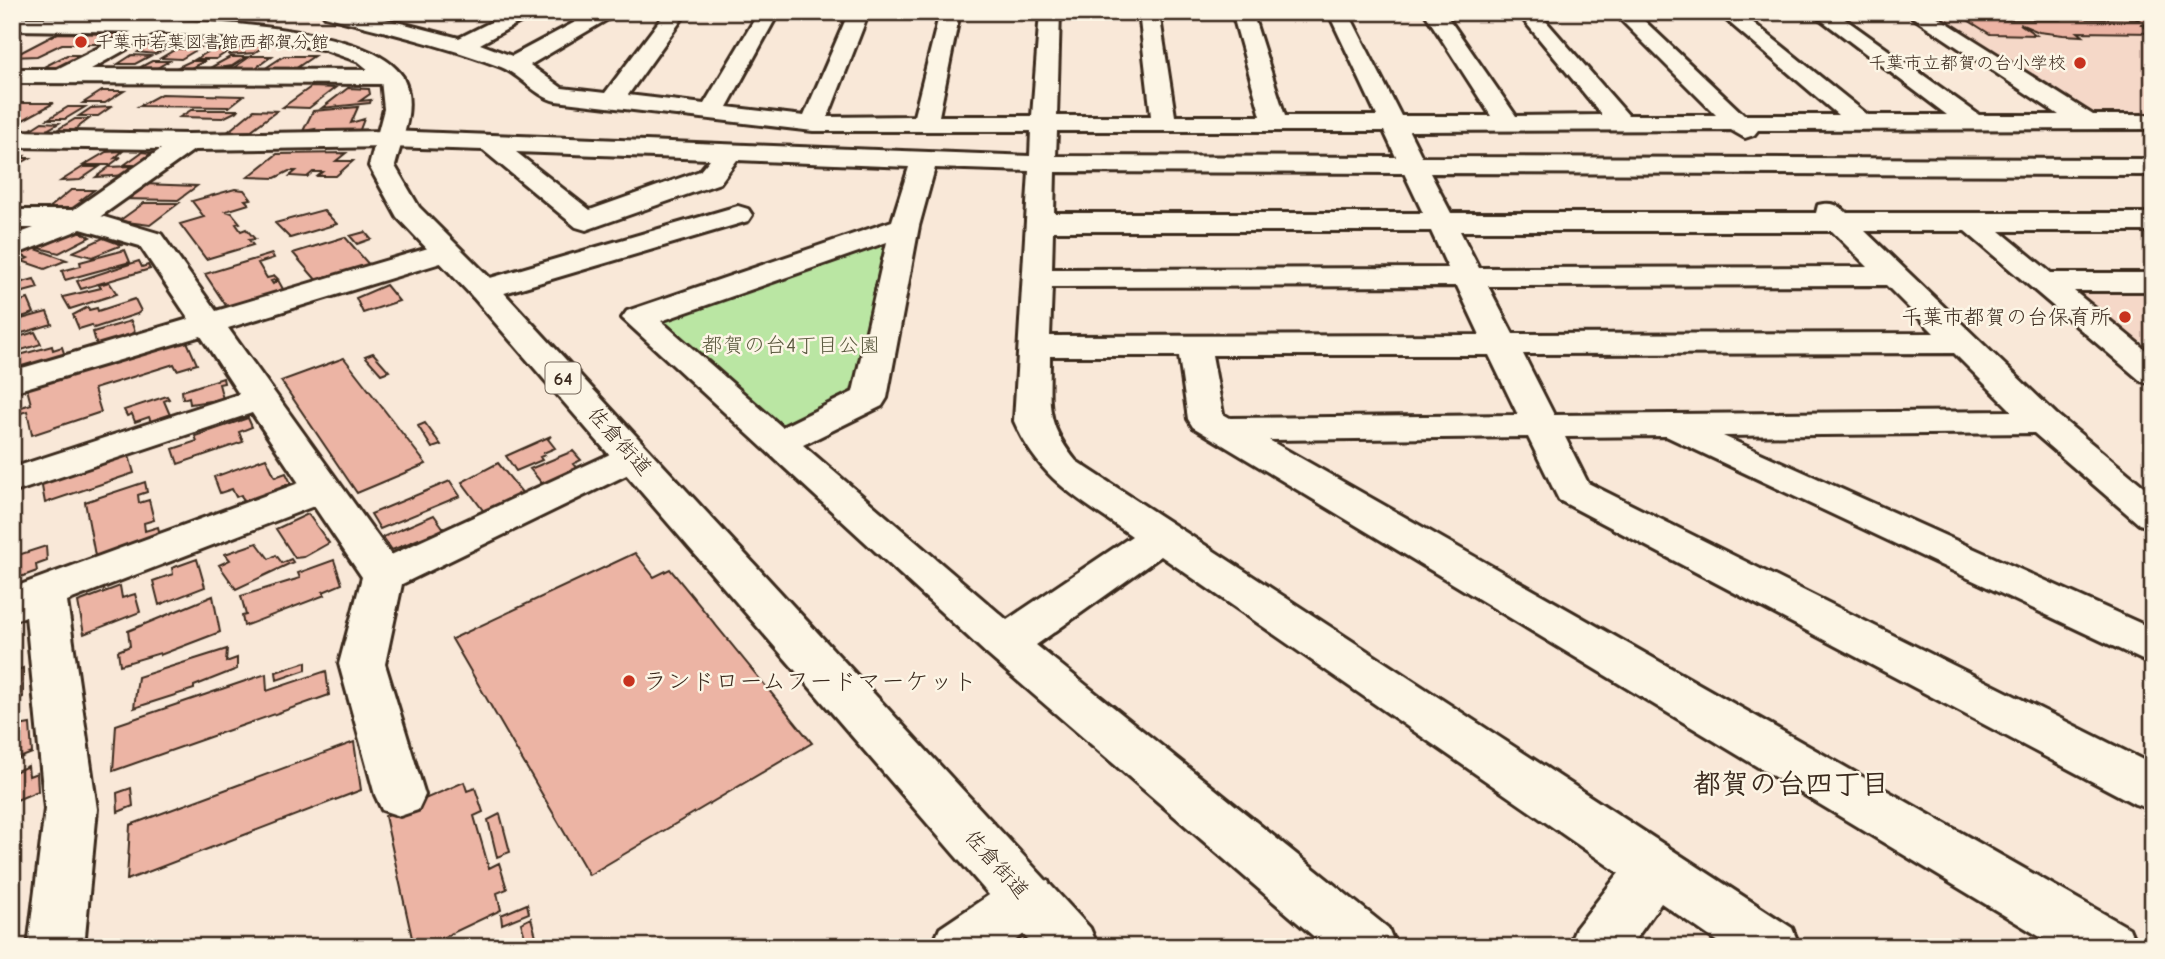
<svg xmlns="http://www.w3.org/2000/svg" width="2165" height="959" viewBox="0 0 2165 959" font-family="'Comic Neue','Klee One',sans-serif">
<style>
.built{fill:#f5d8c8}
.green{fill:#bae6a3;stroke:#7a8860;stroke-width:2}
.building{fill:#ecb4a4;stroke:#3b2a1e;stroke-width:2}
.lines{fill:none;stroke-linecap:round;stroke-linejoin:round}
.minor-casing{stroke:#3b2a1e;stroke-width:6}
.major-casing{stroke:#3b2a1e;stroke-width:6}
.minor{fill:#fcf5e5;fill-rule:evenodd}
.major{fill:#fcf5e5;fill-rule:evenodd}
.poi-dot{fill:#c8321e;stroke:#fcf5e5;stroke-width:2.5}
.labels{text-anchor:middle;stroke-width:5;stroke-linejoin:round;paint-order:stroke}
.far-poi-label{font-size:18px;fill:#3b2a1e;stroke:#fcf5e5;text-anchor:start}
.shield{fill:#fcf5e5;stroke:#75675a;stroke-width:2}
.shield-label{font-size:19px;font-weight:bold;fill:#3b2a1e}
.poi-label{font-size:21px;fill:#3b2a1e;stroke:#fcf5e5;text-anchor:end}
.park-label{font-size:21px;fill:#5b593f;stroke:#fcf5e5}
.street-label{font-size:21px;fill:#3b2a1e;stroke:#fcf5e5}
.near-poi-label{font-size:24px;fill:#3b2a1e;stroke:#fcf5e5;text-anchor:start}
.near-neighbourhood-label{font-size:28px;font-weight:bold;fill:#3b2a1e;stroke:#fcf5e5}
</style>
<rect width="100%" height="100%" fill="#f9e8d8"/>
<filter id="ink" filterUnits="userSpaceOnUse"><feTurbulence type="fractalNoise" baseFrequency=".0143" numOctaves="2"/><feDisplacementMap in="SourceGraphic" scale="14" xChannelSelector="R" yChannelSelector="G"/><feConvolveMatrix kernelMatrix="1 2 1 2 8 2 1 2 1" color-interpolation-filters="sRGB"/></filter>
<g filter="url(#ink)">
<path class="built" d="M1927 12H2153V117H2101L2087 113Z
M2072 285H2153V341H2125L2068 293Z"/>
<path class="green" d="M879 238 894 244 857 394 790 424 770 425 661 323 669 312Z"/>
<path class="building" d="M1955 12H1997L1993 13 2005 20H2059L2045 12H2075L2088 19 2140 20 2126 12H2153V26L2140 24 2153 33 2078 32 2083 36 2063 35 2039 32 2020 24 2036 35 1990 34Z
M58 33 119 34 102 44H62L37 56 12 57Z
M167 35H194L177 44 141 43Z
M196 39H210L200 48H182Z
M225 39H243L233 48H209Z
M258 40 256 45 267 44 254 53 228 55 248 42Z
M148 45H164L160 48H168L155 54 138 52Z
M176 49H198L181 59 161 58Z
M211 50H230L216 59H196Z
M67 55H87L61 69H40Z
M132 55 150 56 135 64H118Z
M251 56H272L254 69H232Z
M284 56H314L289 73H258Z
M230 57H246L232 66 206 70Z
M152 61H169L150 72 133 71Z
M191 61H205L177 75H161Z
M311 87 335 88 309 108 283 107Z
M348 88 369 89 370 94 360 101 371 100 370 103 322 108Z
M102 91H124L105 103H83Z
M161 94 243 96 229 107 139 106Z
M19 103H54L12 126V106Z
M68 107H85L65 119H48Z
M111 107 98 116H79L91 108Z
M358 107 351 123 364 119 359 132 312 136 315 129 303 131 313 111Z
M191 110H239L223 118 180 117Z
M254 110 277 111 246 134H225Z
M75 119H89L73 131H55Z
M42 122 59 123 45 131H28Z
M123 151 115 158 121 157 110 165H84L106 152Z
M142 152 158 154 142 165H124Z
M346 153 336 161H353L336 176H318L323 172H313L307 177 290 176 296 171H289L275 178 248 177 277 154Z
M12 157 24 156 22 158H30L12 168Z
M132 166 128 169H136L128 175 96 177 109 167Z
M83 167H99L80 180 61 181Z
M142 184 197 186 178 200 121 199Z
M235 189 244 190 251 199 245 200 249 204 226 211 232 213 240 223 236 224 241 231 246 229 255 239 249 240 253 245 206 259 180 224 204 217 192 201Z
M71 190H94L81 200H88L75 209H48Z
M144 203H179L150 225 119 221Z
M323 210 337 224 290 238 275 223Z
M77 230 90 237 59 253 39 248Z
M365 232 371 239 357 244 350 236Z
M345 237 371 267 318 282 293 253Z
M103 238 122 245 92 257 73 252Z
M33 248 67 260 45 269 22 261 28 258 18 254Z
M125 250 130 262 65 280 62 271 81 266 80 262Z
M272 254 274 258 258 263 267 278 275 276 278 279 271 281 273 284 278 280 284 291 227 307 205 274Z
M139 261 142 267 148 265 150 269 81 289 77 281Z
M34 279 38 288 12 295V285Z
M109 282 117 294 70 309 63 297 101 288 99 285Z
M386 285 399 301 363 313 356 298Z
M28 299 34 313 12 320V303Z
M135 299 141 311 137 314 94 328 92 325 79 329 73 315 88 307 89 310 97 308 98 311Z
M47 312 52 324 12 336V329L16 328 14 321Z
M131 321 136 335 97 346 93 332Z
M35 332 41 344 12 353V339Z
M185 337 197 364 177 370 174 364 94 389 101 412 32 435 27 411 12 416V410L31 404 26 385Z
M52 346 53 350 62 347 65 356 19 370 16 356Z
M373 353 389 371 381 374 365 356Z
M344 358 426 464 357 493 281 381Z
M223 378 224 383 219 384 223 399 190 404 189 397 183 399 182 391Z
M167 396 169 399 164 401 170 415 151 422 149 417 135 422 132 414 127 416 124 410Z
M248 418 252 427 239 432 243 442 178 464 173 449 197 441 195 436Z
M425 423 441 445 432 448 418 426Z
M551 436 548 439 555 448 543 453 545 455 540 457 542 460 516 471 506 456Z
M573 451 581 460 573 464 582 474 545 487 530 469Z
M128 452 134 473 45 503 41 481Z
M266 458 275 477 286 473 291 483 282 487 286 493 251 506 248 500 244 502 241 495 236 497 232 489 220 493 214 477Z
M498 463 524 495 485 513 462 482Z
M450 481 460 496 380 529 371 514Z
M145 482 147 492 138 495 139 503 149 500 154 520 144 523 145 531 158 527 161 538 96 561 85 502Z
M15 495 18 525 12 527V496Z
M308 514 329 543 304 557 295 558 276 529Z
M434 515 447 533 434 539 431 534 392 550 383 537Z
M257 543 269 559 276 555 282 563 291 559 293 562 236 589 219 565 230 560 225 554Z
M46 546 47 561 36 565 37 571 12 580V557Z
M635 553 654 577 670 569 812 743 589 875 452 639Z
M197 559 205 587 159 605 153 581 173 574 172 568Z
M334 560 342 584 323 592 325 595 244 626 242 616 246 615 241 596 300 578 298 573Z
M120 586 122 598 135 594 140 612 84 634 78 602Z
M213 596 220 632 160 655V653L120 665 118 651 130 646 128 631Z
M17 639 18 658 12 661V641Z
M227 649 226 662 237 658V669L194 686V689L134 708 138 677Z
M306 662V670L277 680 276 672Z
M23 668V697L12 701V672Z
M326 671 329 695 113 771 116 725 266 674 267 691Z
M30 724 32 753 12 761V727Z
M354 742 361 790 127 880 130 825Z
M28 766 29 776 37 773 38 791 12 802V773Z
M464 782 467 791 475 788 483 812 474 816 489 868 499 863 507 889 497 893 501 910 423 947H414L385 816Z
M131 788 133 806 118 812 117 793Z
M14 805 18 838 12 841V806Z
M500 814 510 852 497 857 488 820Z
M527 904 529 913 502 924 501 915Z
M531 918 536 936 526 941 521 923Z"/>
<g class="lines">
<g class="minor-casing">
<path id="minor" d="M322 12H358L459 38 511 12H538L480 44 512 56 594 12H620L530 65 562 88 605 93 666 12H687L628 95 704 104 759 12H779L727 107 804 116 849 12H869L828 117 914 116 940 12H960L939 116H1032L1040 12H1060L1057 116H1151L1139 12H1159L1175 116H1261L1232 12H1252L1285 116H1377L1328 12H1348L1401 116H1491L1424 12H1444L1516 116 1602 115 1517 12H1538L1628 115H1716L1613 12H1635L1744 115H1838L1717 12H1740L1868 115H1947L1811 12H1835L1979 115H2059L1905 12H1930L2093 115H2153V129L1758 130 1754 135 1745 138 1731 130 1409 131 1422 157 2153 159V175L1430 173 1451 213H1816L1818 205C1831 202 1837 204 1847 213H2153V231H2000L2051 273H2153V291H2074L2153 356V384L2141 381 1965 231H1865L2056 414 2153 494V528L2139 524 2034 433 1723 436 2153 629V665L1666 436 1565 437 1588 483 2153 765V810L2135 804 1559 500 1528 437 1269 440 2129 928 2137 947H2057L1193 427 1188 419 1179 356H1050C1050 405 1044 421 1076 461L1792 928 1800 947H1725L1661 903 1630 947H1568L1576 928 1619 873 1161 556 1036 645 1388 928 1396 947H1326L989 656 622 318 627 311 892 221 909 167 737 160 720 183 586 230 576 227 483 150 389 147 194 150 101 216 161 234 216 311 435 246 446 243 457 246 461 252 457 258 228 328 391 555 621 449 634 445 647 449 653 457 647 465 402 584 385 664 425 795 418 810 400 816 382 810 375 795 339 664 362 577 314 506 67 601 97 809 84 947H28L45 809 26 616 12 621V588L299 483 252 413 12 493V468L239 394 201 336 12 392V371L189 319 140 246 81 229 12 256V236L34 228H12V210H73L161 149 12 147V131L188 134 389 131 1030 156 1031 131H813L556 101C535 96 521 75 501 67 444 45 384 32 325 16ZM1057 131H1384L1396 157 1056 156ZM516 152 710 159 700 171 590 210ZM935 168 1029 171 1014 421C1040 481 1081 500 1132 536L1007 620 803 445 882 406 887 398 919 226ZM1055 172 1404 173 1423 213H1054ZM1053 231H1431L1448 268 1052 269ZM1460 231H1832L1868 267 1479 268ZM887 242 853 392 782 427 661 321ZM1886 285 1934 333 1513 334 1488 286ZM1457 286 1480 335 1050 336 1052 287ZM1954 353 2012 411 1554 415 1523 354ZM1212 355H1489L1518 415 1230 418 1223 414Z
M152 21 159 23 163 27 159 31 91 69 391 70 399 72 403 77 399 82 391 84 12 83V69H57Z
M738 206 748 209 752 215 748 221 484 299 473 297 468 290 473 283Z
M1029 874 1048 881 1056 899 1048 917 1006 947H932L940 928 1010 881Z"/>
</g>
<g class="major-casing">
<path id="major" d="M12 18C86 19 367 10 403 78 417 105 402 139 395 166L419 207 495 283 1090 928 1098 947H1034L473 297 397 217 369 166 384 109 381 80 359 62 322 49 274 41 153 32 12 30Z"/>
</g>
<use href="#minor" class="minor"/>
<use href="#major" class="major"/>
</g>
</g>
<g class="poi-dot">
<circle cx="81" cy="42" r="7"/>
<circle cx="2080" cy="63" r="7"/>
<circle cx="2125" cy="317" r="7"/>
<circle cx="629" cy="681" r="7"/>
</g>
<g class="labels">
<g class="far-poi-label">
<text x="95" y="48">千葉市若葉図書館西都賀分館</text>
<text x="2066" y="69" text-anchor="end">千葉市立都賀の台小学校</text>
</g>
<rect class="shield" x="545.5" y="362.5" width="35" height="31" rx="5"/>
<g class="shield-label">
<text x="563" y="385">64</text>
</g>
<g class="poi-label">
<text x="2111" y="324">千葉市都賀の台保育所</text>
</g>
<g class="park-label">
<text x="791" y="352">都賀の台4丁目公園</text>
</g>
<g class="street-label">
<text transform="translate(620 441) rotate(48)" y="7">佐倉街道</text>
<text transform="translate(997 864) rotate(48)" y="7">佐倉街道</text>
</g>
<g class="near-poi-label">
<text x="643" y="689">ランドロームフードマーケット</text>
</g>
<g class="near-neighbourhood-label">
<text x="1791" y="793">都賀の台四丁目</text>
</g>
</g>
<rect width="2165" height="959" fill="none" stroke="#fcf5e5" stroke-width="42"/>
<rect x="21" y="21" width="2123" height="917" fill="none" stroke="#3b2a1e" stroke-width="2.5" filter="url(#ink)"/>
</svg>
